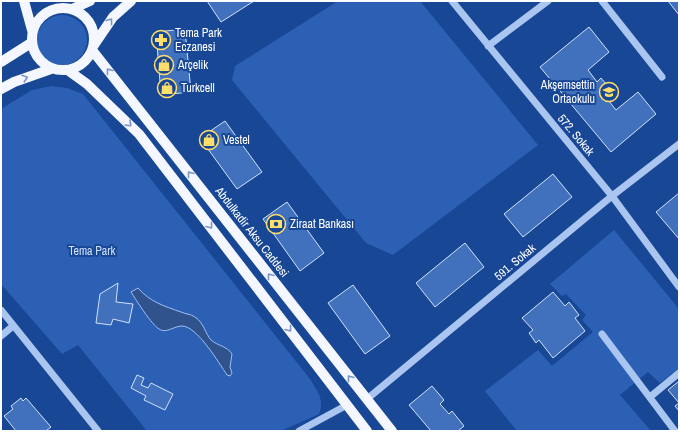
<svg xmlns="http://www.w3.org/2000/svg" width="680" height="432" viewBox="0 0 680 432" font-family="'Archivo Narrow',sans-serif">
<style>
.green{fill:#2c60b4}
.water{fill:#31538d;stroke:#9dbff3}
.building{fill:#4170bd;stroke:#d1e2fb}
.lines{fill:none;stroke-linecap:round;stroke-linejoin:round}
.minor{stroke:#aac6f0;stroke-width:7}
.major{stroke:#f4f7ff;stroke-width:10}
.oneway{stroke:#7b96c5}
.labels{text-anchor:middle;stroke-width:4;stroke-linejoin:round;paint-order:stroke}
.poi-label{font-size:12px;fill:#fff;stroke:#184796;text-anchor:start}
.street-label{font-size:12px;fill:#fff;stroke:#184796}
.park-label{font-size:12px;fill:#d1e2fb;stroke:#184796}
</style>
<rect width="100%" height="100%" fill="#184796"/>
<path class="green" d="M338 1H420L538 145 393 255 366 243 232 80 235 66Z
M37 40a25 25 0 1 1 50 0a25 25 0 1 1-50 0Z
M52 86 67 88 83 94 310 379C317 391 325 399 319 414L281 431H147L78 345 62 354 1 284V109L32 90Z
M614 230 679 309V368L660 383 648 372 620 395 651 431H517L485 391 538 350 552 366 593 332 582 320 586 315 566 294 562 296 550 284Z"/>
<path class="water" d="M138 288C150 302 164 306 181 312 185 314 191 314 195 317 204 323 205 333 211 340 218 346 227 346 232 354L230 367 232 373 230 376 227 375C219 363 197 326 182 326 174 326 166 334 159 329 152 325 136 300 131 292Z"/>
<path class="building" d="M207 1H254L221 22Z
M668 1H679V15Z
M589 27 609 52 588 70 597 82 601 78 610 89 604 95 616 110 638 92 656 114 611 152 540 67Z
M185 29 191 92 161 95 156 32Z
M225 121 262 172 237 189 200 138Z
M553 174 572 197 523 237 504 214Z
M679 193V239L656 212Z
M287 202 324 253 300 271 263 219Z
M465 243 484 267 435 307 416 283Z
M118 283 116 302 133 304 129 323 113 319 111 325 96 323 100 294Z
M353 285 390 336 365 354 328 303Z
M553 292 565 306 569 302 579 315 575 318 585 331 553 358 539 340 536 343 529 333 533 330 522 318Z
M137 375 144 378 141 385 148 388 151 383 173 394 165 410 144 400 146 396 131 388Z
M679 381V411L675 406 679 403 668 390Z
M432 386 444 400 440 404 449 414 452 411 464 426 458 431H431L409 405Z
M21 398 23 401 26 398 51 427 47 430 49 431H16L4 416 13 409 11 406Z"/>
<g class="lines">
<path class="minor" d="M452 1 612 196 679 287
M602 1 662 77
M488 46 548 1
M1 310 98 431
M602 334 675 431
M1 336 13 326
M650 397 679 373
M367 399 612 196 679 144
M299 431 347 405"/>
<path class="major" d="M24 1 32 30
M32 39a31 31 0 1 1 62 0a31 31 0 1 1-62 0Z
M72 9 90 1
M94 45 113 17 131 1
M92 50 392 431
M1 62 31 43
M69 71 87 84 139 134 367 431
M1 89 14 82 51 69"/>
</g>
<defs><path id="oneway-chevron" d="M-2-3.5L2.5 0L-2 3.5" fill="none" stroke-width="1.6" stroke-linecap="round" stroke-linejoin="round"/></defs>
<g class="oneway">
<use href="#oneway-chevron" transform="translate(110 21) rotate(-53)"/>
<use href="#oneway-chevron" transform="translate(109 71) rotate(-128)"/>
<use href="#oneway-chevron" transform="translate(25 78) rotate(-18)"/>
<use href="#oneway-chevron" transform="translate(129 124) rotate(44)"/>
<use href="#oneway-chevron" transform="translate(190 174) rotate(-128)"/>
<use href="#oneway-chevron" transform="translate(210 226) rotate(52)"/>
<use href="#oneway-chevron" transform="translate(270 276) rotate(-128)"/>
<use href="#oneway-chevron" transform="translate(289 329) rotate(53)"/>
<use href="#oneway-chevron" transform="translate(350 378) rotate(-128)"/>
</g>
<defs>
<g id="pharmacy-ring" transform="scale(1)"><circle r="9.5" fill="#184796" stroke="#ffde6a" stroke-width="1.5"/><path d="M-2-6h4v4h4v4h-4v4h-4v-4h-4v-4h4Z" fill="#ffde6a"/></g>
<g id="shop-ring" transform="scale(1)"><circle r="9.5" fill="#184796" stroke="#ffde6a" stroke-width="1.5"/><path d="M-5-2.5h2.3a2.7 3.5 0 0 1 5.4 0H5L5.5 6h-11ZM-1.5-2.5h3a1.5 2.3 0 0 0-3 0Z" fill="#ffde6a"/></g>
<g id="school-ring" transform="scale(1)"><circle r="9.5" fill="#184796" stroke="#ffde6a" stroke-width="1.5"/><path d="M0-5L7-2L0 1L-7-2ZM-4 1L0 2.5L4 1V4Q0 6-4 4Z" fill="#ffde6a"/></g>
<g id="bank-ring" transform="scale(1)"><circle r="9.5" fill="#184796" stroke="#ffde6a" stroke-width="1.5"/><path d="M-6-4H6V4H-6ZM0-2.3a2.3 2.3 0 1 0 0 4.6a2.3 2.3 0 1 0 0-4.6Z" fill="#ffde6a"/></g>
</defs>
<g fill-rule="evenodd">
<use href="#pharmacy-ring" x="161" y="40"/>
<use href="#shop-ring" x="164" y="65"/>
<use href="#shop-ring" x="167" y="88"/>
<use href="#school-ring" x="609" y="92"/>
<use href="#shop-ring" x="209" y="140"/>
<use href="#bank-ring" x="276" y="224"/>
</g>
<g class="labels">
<g class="poi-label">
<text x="175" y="37">Tema Park<tspan x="175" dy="14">Eczanesi</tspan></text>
<text x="178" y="69">Arçelik</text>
<text x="595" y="89" text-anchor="end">Akşemsettin<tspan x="595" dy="14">Ortaokulu</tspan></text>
<text x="181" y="92">Turkcell</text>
<text x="223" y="144">Vestel</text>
<text x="290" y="228">Ziraat Bankası</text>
</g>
<g class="street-label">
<text transform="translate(576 135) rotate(50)" y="4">572. Sokak</text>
<text transform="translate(252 232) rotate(52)" y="4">Abdulkadir Aksu Caddesi</text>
<text transform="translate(515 262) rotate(-40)" y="4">591. Sokak</text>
</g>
<g class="park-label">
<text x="92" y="255">Tema Park</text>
</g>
</g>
<rect width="680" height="432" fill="none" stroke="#ffffff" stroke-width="4"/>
</svg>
